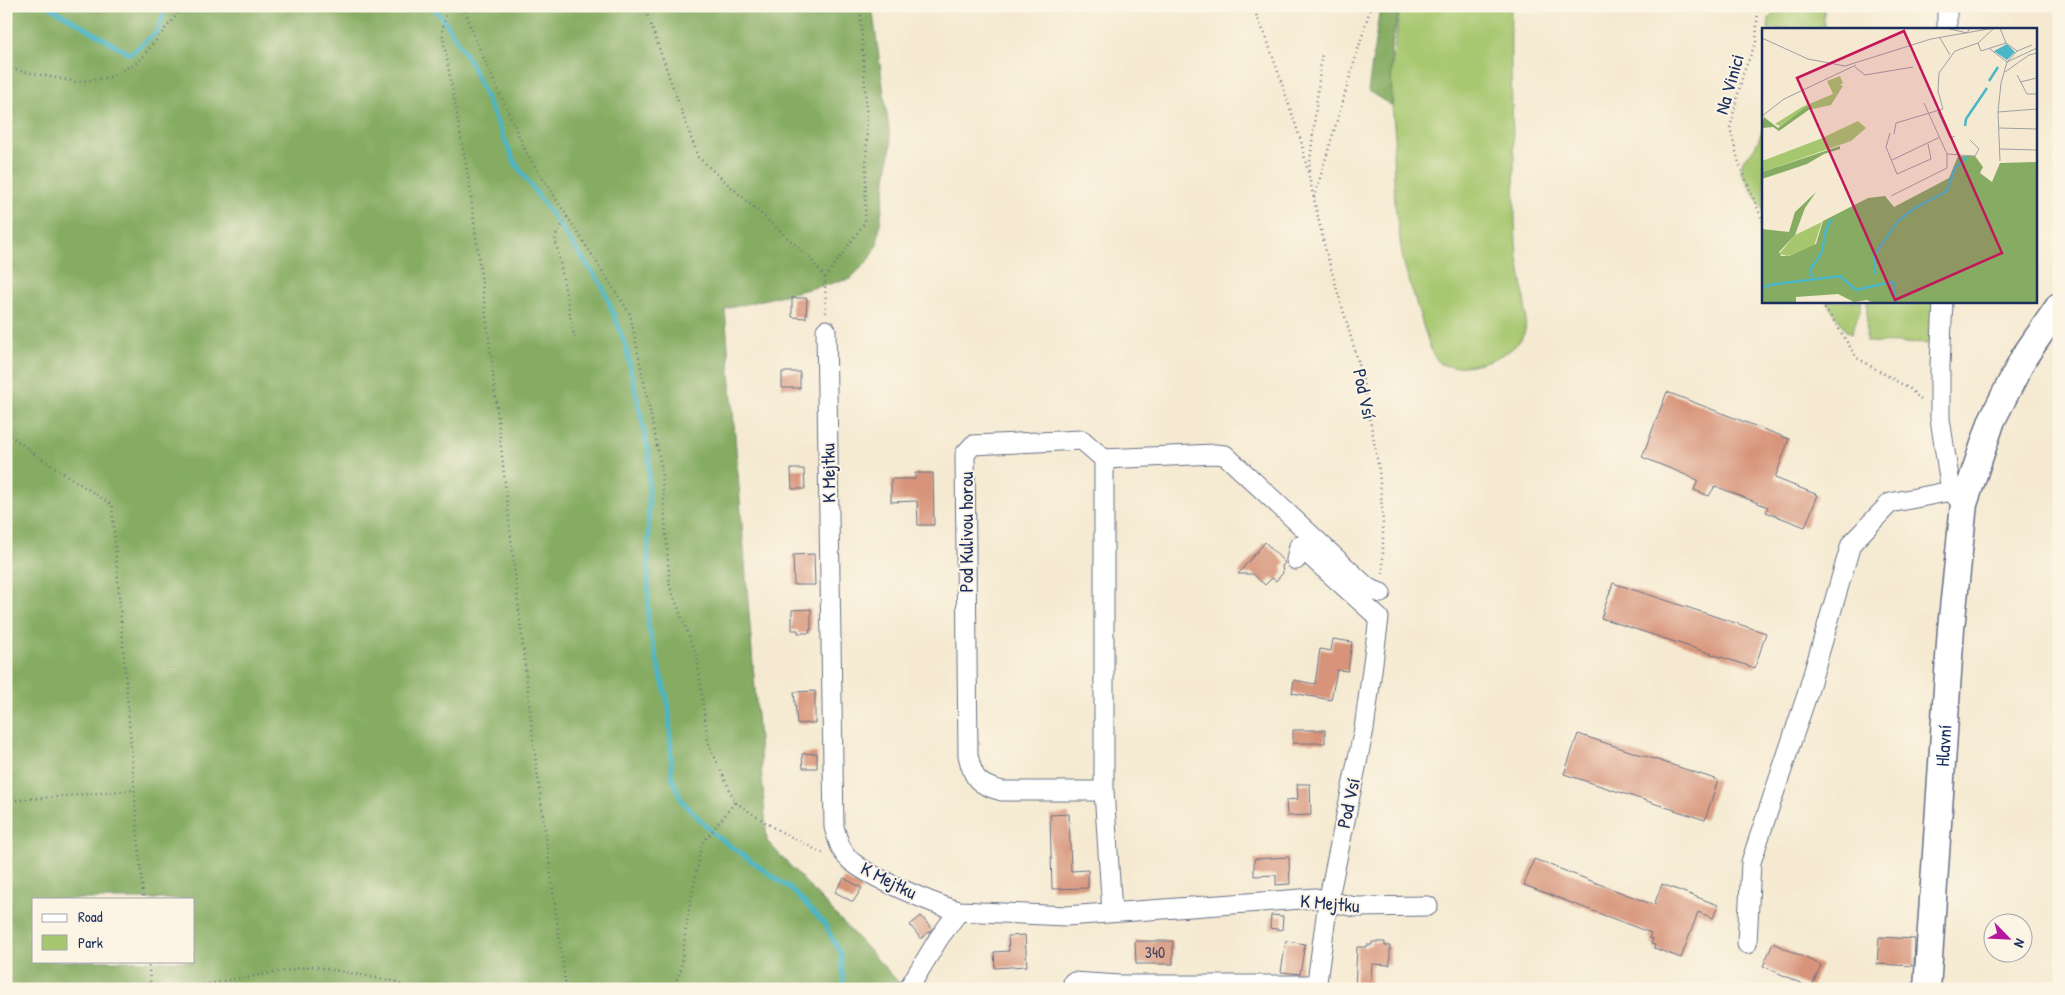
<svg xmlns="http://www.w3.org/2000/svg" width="2065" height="995" viewBox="0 0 2065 995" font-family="'Patrick Hand',sans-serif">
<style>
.green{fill:#a7c76f;stroke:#617b66}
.forest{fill:#85ac62;stroke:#506e60;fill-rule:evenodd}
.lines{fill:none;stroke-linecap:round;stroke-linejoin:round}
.stream{stroke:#4ab6c7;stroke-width:4.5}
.building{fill:#d7947a}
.street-casing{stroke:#677086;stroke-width:21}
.secondary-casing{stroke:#677086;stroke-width:29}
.path{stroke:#677086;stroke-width:2.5;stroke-dasharray:1 4;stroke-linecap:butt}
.street{stroke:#fff;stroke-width:19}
.secondary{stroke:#fff;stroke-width:26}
.labels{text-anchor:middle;stroke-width:4;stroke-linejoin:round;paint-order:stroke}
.number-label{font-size:16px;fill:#4a4865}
.street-label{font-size:19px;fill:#1b2f5e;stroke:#fcf5e5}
.inset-river{fill:none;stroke:#4ab6c7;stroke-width:2.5}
.inset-road{fill:none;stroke:#9e9fa3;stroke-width:1}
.view{fill:#c2185b;fill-opacity:0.15;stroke:#c2185b;stroke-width:2.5}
.inset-edge{fill:none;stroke:#1b2f5e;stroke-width:2.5}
</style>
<rect width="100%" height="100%" fill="#fcf5e5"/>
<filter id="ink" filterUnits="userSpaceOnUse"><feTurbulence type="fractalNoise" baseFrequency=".02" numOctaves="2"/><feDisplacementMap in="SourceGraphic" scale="10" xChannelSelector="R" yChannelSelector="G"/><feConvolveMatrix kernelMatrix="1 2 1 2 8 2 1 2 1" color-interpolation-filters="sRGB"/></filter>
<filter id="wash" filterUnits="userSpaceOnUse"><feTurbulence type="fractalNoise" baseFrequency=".0096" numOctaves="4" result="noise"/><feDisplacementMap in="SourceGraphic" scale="20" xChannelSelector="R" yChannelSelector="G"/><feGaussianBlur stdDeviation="1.12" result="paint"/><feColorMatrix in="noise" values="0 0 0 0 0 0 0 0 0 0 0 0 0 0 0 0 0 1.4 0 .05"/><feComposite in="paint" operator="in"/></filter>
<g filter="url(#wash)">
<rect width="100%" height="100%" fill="#f5ead1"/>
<path class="green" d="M1400 6H1511C1510 58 1512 110 1514 163 1515 189 1514 216 1516 243 1518 267 1529 308 1525 330 1520 357 1462 373 1440 364L1432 353 1426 335 1403 261 1395 205 1393 153 1395 136 1392 106 1391 73Z
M1808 6H1824V29H1768L1769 19 1776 10 1800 11Z
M1764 125V212L1741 171 1743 160C1755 151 1759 140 1764 125Z
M1826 301H1862C1861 313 1855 322 1851 334L1847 332Z
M1867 301H1937L1936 344 1866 342Z"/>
<path class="forest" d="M6 6H872L891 144 877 245 870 259 850 279 725 309 767 841 905 989H6ZM34 899H194V961H34Z
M1380 6H1400L1391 49 1392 106 1368 91Z"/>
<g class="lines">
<path class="stream" d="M48 6 130 54 157 32 167 6
M432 6 446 23 470 62 515 163 603 287 626 347 649 454 648 625 669 707 672 778 682 801 715 835 792 890 824 923 841 954 844 989"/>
</g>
<g id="blocks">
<path class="building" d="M792 298H807L806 318 792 317Z
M782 372H800V388H782Z
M1667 392 1789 439 1775 478 1818 495 1805 527 1766 512 1768 507 1715 486 1709 496 1694 490 1698 480 1642 457Z
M791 469H804L805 489H792Z
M915 473H933L934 525H918L917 501 891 502V479H915Z
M1265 542 1285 563 1282 566 1283 573 1276 581 1272 578 1265 585 1253 574H1238Z
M814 554 815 585H794L793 555Z
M1613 583 1766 633 1755 668 1601 618Z
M811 609V630H809L810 633H798V630H792V610Z
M1333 639 1352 642 1348 671 1337 670 1331 700 1292 693 1294 680 1315 684 1320 649 1331 651Z
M815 691V723L797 724 794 692Z
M1293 730H1325V743H1293Z
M1578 734 1718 780 1705 820 1564 774Z
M817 753V768H803L802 754Z
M1297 784H1310L1311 815 1287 816 1286 800 1298 799Z
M1069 814 1071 871 1088 870V888L1052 889 1050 815Z
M1289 857 1290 884 1276 885V875L1254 876V859Z
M1534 859 1654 905 1662 884 1718 905 1713 918 1698 912 1681 958 1654 948 1655 945 1651 944 1653 939 1649 938 1651 933 1524 885Z
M844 878 862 888 853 902 835 892Z
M1271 915 1283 916 1282 930 1270 928Z
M921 916 932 929 921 939 910 925Z
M1025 935 1027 966 995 968 994 952 1009 951 1008 936Z
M1879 937 1915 939 1914 966 1877 964Z
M1135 941H1173V964H1136Z
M1286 941 1305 944 1300 974 1281 972Z
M1372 942H1385V946H1390V965L1372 964 1370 989H1355L1357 947H1367V945H1372Z
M1773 943 1821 965 1811 988 1763 966Z"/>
</g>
</g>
<g filter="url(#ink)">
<use href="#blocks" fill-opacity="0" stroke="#677086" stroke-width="1"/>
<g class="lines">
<g class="street-casing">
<path id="street" d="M1947 29V6
M1943 301 1940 365V419L1951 491 1959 500
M826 330 834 827C837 837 840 850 848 858 863 875 936 905 959 911L1066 916 1315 898 1355 907 1428 906
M1104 459 1215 454 1225 455 1368 588 1381 593
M1296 560 1299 546 1379 618 1364 729 1328 902 1316 989
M1104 791H1002C978 785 973 779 968 755L965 454 973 445 1082 440 1104 459V791L1112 912
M1747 944 1751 862 1807 695 1851 544 1890 503 1951 491
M908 989 939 938 959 911
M1073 989V982L1120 985H1316"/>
</g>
<g class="secondary-casing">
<g id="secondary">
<path id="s1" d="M1927 989 1951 628 1964 504 1992 420 2024 357 2059 306"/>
</g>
</g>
<path class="path" d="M448 6 442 32 469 182 490 347 534 747 566 989
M464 6 472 32 527 154 630 314 661 465 670 587 697 657 708 742 735 802 774 828 820 852 826 854
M644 6 698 157 811 259 825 278 826 313
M1252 6 1267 39 1301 141 1325 248 1362 375 1379 470 1383 522V576
M1758 6 1756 42 1743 74 1730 128 1739 163 1764 224
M6 68 76 82 110 77 138 62 184 6
M1309 171 1322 52
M1314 198 1371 6
M567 217 555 237 575 341
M825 278 865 222 867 120 860 6
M1818 301 1830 315 1857 358 1910 389 1923 402
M6 432 36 455 112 505 143 899
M6 801 134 790
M148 961 151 989
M179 989 312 966 398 982 404 989
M673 989 681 969 687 920 702 844 735 802"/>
<use href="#street" class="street"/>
<use href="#secondary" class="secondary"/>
</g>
</g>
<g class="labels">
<g class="number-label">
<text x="1155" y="958">340</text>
</g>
<g class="street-label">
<text transform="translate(1729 84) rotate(-74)" y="7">Na Vinici</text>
<text transform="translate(1365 394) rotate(78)" y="7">Pod Vsí</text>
<text transform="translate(828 473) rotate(-91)" y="7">K Mejtku</text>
<text transform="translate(966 532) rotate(-90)" y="7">Pod Kulivou horou</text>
<text dy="7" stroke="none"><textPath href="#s1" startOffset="244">Hlavní</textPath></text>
<text transform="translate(1348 803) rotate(-78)" y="7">Pod Vsí</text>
<text transform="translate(889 880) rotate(27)" y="7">K Mejtku</text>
<text transform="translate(1330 903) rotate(5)" y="7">K Mejtku</text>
</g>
</g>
<g transform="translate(1762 28)">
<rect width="275" height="275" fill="#f5ead1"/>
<path d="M78 48 81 55 78 57 81 58 69 77 51 81 46 78 18 98 13 96 40 79 71 66 65 53ZM96 93 104 100 89 113 0 144V133L58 111ZM60 194 52 218 26 228 17 226 33 207Z" fill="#a7c76f"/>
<path d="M45 78 48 81 17 103 11 99 0 100 2 89 16 100ZM78 118V121L62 126 45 136 0 151V144ZM196 128H213L221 139 218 145 230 154 238 135 275 134V275H111L105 272 92 274 76 266 34 269V275H0V201L27 204 33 184 54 164 43 180 33 207 17 224 19 228H27L54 216 61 193 106 170 123 168 132 179 187 150Z" fill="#85ac62"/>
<path d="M245 16 253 24 245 32 232 23Z" fill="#4ab6c7"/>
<path class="inset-river" d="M227 53 236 39M203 98 204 91 225 60M113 246 112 228 135 194 151 181 185 163 193 140 205 129M50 249 48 242 60 224 64 201 70 191M0 261 7 257 78 248 94 262 129 254 133 256 132 268 135 275"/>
<path class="inset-road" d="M184 0 205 5 208 0M238 0 244 15 255 23M0 10 46 31 83 38 169 11 232 0M178 10 188 27M216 15 219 23 244 15M228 21 245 34M245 34 275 20M93 39 103 47 151 39M243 44 267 27 275 25M255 47 265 66H275M258 54 275 50M176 84 188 110 193 108M236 84 275 81M0 88 22 71 94 37M237 100 275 101M128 105 124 119 135 146 169 131 166 116M132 106 134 95 181 81 176 63 177 45 193 23 216 15 231 1M238 121 275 122M185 126 213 128 217 121 208 112M130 132 178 109M238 133 236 84 239 55 245 34 255 23 270 17M129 168 185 140V126L162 75"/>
<path class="view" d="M142 3 240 225 133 272 35 50Z"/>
<rect width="275" height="275" class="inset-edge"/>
</g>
<rect width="2065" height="995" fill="none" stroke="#fcf5e5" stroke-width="25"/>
<rect x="32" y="898" width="162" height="65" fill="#fcf5e5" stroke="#a2a6af"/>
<rect x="42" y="914" width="25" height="8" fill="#ffffff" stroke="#a2a6af"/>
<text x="78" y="922" font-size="15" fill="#1b2f5e">Road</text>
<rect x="42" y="935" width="25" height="15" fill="#a7c76f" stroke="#a2a6af"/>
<text x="78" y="948" font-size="15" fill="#1b2f5e">Park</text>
<g transform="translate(2008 938) rotate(114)"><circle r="24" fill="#fcf5e5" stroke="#a2a6af"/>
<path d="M0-4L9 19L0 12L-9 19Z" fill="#b5179e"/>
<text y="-8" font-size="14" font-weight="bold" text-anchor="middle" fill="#1b2f5e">N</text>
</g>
</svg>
